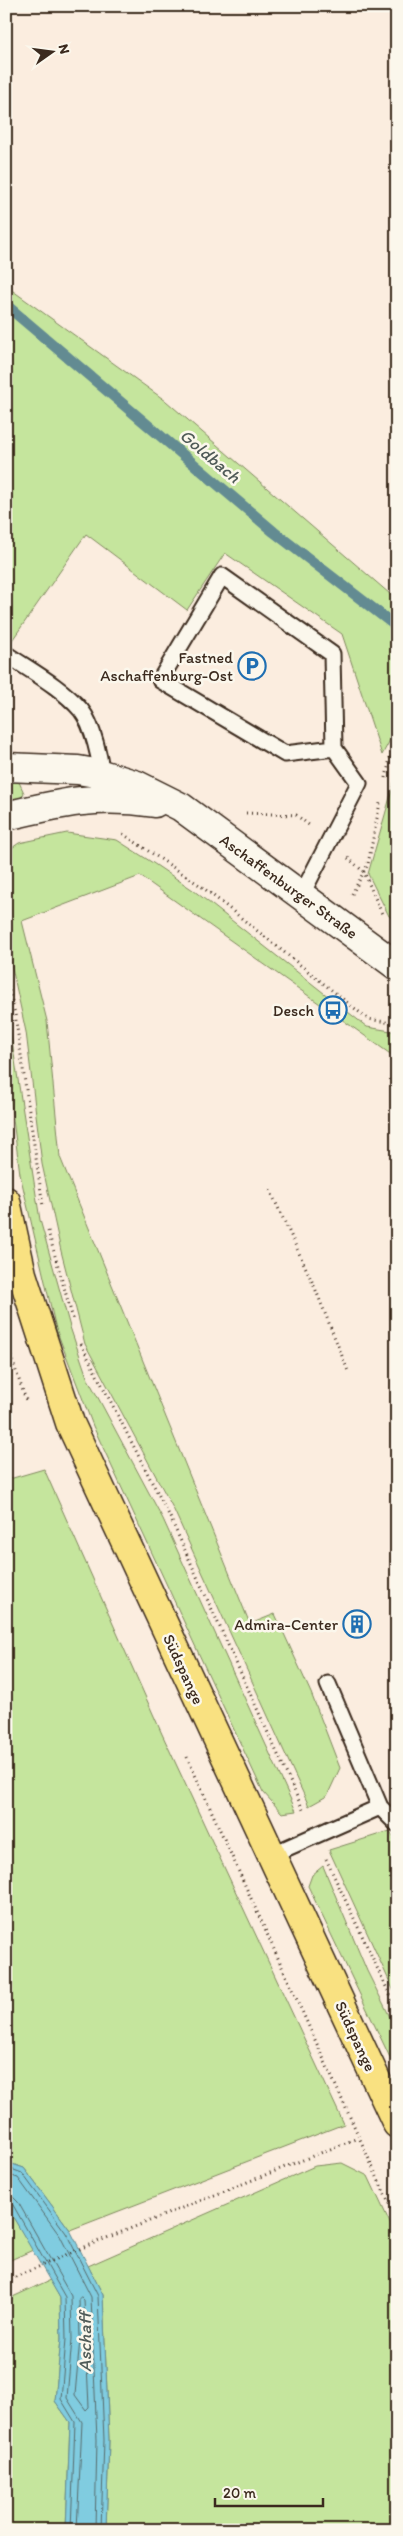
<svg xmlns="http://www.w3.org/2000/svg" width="403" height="2536" viewBox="0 0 403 2536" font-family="Itim,sans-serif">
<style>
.green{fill:#c5e59d;stroke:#80885e}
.water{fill:#80cce0;stroke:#648b92}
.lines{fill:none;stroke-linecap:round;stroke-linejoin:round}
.shore{stroke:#576b6c;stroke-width:1}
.stream{stroke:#648b92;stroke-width:11}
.lane-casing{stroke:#3b2a1e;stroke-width:19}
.street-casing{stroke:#3b2a1e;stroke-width:31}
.primary-casing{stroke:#3b2a1e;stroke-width:31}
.path{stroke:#3b2a1e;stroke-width:3;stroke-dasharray:1 4;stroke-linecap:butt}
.lane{stroke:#fbf7ec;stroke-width:15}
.street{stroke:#fbf7ec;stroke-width:28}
.primary{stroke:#f9e181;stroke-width:28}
.labels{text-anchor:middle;stroke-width:5;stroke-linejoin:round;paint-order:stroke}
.poi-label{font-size:16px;fill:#3b2a1e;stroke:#fbf7ec;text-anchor:end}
.street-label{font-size:16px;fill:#3b2a1e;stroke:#fbf7ec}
.water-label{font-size:18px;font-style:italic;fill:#505b58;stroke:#fbf7ec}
</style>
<rect width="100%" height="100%" fill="#fbeddf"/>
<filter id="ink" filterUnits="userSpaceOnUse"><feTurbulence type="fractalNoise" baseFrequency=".02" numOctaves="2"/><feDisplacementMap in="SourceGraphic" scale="10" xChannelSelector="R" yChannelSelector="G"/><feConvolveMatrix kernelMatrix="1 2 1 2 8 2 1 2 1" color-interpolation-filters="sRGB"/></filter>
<g filter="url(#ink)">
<path class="green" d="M6 286 166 401 397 600V727L382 755 342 634 225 553 187 610 86 534 6 649Z
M397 773V922L389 916 368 874Z
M6 780 19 782 24 793 18 803 6 807Z
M67 833 117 840 153 863 193 890 367 1027 397 1032 396 1058 140 876 22 921 47 1021 60 1157 250 1624 275 1614 311 1693 340 1768 327 1796 309 1806 173 1508 85 1344 61 1251 42 1164 26 1032 6 940V852L19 843Z
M6 1003 40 1220 70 1327 87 1377 163 1519 296 1811 282 1813 263 1792 93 1426 56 1329 20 1174 6 1065Z
M44 1469 162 1734 344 2124 70 2230 24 2168 6 2162V1480Z
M390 1831 397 1846V1998L329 1850Z
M323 1866 367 1971 397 2031V2072L308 1886 312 1875Z
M342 2163 368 2176 397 2238V2530H106L109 2440 103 2295 88 2266 315 2166Z
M6 2205 33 2250 6 2262Z
M50 2280 60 2298 61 2339 55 2401 70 2422 66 2530H6V2300Z"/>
<path class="water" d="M6 2162 24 2168 70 2230 103 2295 109 2440 106 2530H66L70 2422 55 2401 61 2339 60 2298 6 2205Z"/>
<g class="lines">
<path class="shore" d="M6 2167 22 2173 66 2233 98 2296 104 2440 101 2530
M6 2174 18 2178 60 2236 91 2297 97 2440 95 2530
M6 2196 13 2197 18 2202 71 2296 72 2339 67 2398 82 2422 77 2530
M6 2203 13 2205 65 2297 66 2339 61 2399 75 2422 71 2530
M81 2297 84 2300 89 2407 86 2410 75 2395 80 2339 79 2299Z"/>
<path class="stream" d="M6 305 274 532 397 627"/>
<g class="lane-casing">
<path id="lane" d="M6 654C31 671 61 687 81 710 93 725 101 761 102 780
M302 894 359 783 334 748 332 654 222 576 160 680 285 754 334 748
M380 1807 397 1824
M271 1855 380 1807 328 1684"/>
</g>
<g class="street-casing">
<path id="street" d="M6 767 78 770 101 774 137 785 181 807 397 966
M6 816C60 803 98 794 155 803"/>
</g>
<g class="primary-casing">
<path id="primary" d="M6 1201 22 1274 70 1423 397 2124"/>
</g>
<path class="path" d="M386 778 390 758 397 746
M246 813 296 815 309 825
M123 834 201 886 368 1019 397 1024
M348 858 364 872 382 914
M352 894 368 864 380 803
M6 976 15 1014 43 1206
M270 1190 315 1288 348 1371
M48 1231 73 1319
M6 1342 27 1403
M81 1344 169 1515 304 1812
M187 1757 397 2221
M326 1859 397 2010
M6 2281 84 2247 358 2138"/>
<use href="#lane" class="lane"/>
<use href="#street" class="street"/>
<use href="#primary" class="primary"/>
</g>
</g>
<defs>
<g id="parking-ring" transform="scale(1.4375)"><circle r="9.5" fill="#fbf7ec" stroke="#1f6fb2" stroke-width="1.5"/><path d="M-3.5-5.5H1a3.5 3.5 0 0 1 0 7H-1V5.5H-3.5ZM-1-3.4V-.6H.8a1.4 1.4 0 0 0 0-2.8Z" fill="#1f6fb2"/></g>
<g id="bus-ring" transform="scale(1.4375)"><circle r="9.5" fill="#fbf7ec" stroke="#1f6fb2" stroke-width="1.5"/><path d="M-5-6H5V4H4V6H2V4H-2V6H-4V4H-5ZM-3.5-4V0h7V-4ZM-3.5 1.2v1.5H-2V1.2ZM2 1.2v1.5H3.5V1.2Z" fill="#1f6fb2"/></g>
<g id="building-ring" transform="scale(1.4375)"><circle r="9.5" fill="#fbf7ec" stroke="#1f6fb2" stroke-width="1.5"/><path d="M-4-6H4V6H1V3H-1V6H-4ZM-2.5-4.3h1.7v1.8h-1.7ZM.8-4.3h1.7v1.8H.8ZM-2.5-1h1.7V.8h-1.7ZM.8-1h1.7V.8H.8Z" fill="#1f6fb2"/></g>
</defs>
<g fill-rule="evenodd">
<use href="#parking-ring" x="252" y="666"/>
<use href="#bus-ring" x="333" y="1010"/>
<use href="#building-ring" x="357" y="1624"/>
</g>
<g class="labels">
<g class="poi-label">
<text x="233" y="663">Fastned<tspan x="233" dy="18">Aschaffenburg-Ost</tspan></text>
<text x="314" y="1016">Desch</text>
<text x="338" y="1630">Admira-Center</text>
</g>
<g class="street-label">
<text transform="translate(289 886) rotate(36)" y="6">Aschaffenburger Straße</text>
<text transform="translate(184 1669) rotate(65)" y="6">Südspange</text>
<text transform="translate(356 2036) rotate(65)" y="6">Südspange</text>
</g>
<g class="water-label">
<text transform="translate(210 456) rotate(40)" y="6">Goldbach</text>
<text transform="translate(85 2342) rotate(-90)" y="6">Aschaff</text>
</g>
</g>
<rect width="403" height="2536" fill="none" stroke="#fbf7ec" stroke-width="25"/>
<rect x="12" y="12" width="378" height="2511" fill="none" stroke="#3b2a1e" stroke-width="2" filter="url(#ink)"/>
<g transform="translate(52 52) rotate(76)" stroke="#fbf7ec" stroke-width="4" paint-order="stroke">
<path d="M0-4L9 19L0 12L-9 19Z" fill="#3b2a1e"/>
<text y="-8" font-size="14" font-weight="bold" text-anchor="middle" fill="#3b2a1e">N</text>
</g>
<path d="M215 2498v8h108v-8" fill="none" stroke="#3b2a1e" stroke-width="2.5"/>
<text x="223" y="2498" font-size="15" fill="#3b2a1e" stroke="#fbf7ec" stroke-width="4" paint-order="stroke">20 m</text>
</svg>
